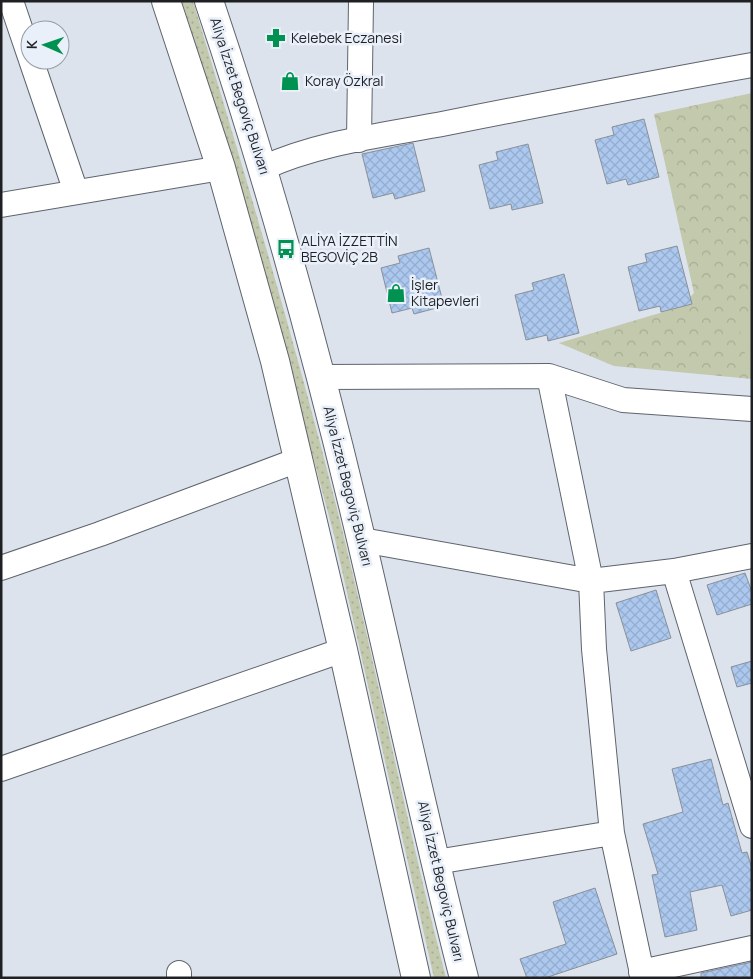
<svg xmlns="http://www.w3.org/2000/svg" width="753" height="979" viewBox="0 0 753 979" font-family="Manrope,sans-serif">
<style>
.grass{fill:url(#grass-dots)}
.forest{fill:url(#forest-crowns)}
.garden{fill:#c3c9ac}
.building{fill:url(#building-cross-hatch);stroke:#899099}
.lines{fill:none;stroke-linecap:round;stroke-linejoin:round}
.minor-casing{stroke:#5e646d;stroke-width:26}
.major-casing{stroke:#5e646d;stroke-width:30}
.minor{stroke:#fff;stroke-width:24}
.major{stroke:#fff;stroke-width:28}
.labels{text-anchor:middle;stroke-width:5;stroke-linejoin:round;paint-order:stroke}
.poi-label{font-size:14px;fill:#1e2024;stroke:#e9f0fa;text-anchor:start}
.street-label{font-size:14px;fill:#1e2024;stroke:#e9f0fa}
</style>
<defs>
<pattern id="grass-dots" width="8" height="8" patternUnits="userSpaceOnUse" patternTransform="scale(1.25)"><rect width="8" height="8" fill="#c3c9ac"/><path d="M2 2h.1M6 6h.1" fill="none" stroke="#a7ac94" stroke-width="1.8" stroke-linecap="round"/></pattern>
<pattern id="forest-crowns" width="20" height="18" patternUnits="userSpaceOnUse" patternTransform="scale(1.25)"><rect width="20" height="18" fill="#c3c9ac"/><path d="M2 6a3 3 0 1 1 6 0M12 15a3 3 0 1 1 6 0" fill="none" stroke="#a7ac94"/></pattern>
<pattern id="building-cross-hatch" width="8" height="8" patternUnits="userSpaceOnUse" patternTransform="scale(1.25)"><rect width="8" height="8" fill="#acc8ef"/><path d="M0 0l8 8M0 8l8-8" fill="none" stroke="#94accd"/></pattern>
</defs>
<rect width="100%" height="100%" fill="#dce3ed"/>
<path class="grass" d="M182 1H193C246 178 299 354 343 533 379 681 408 830 446 978H434L334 535 254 237Z"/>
<path class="forest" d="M752 93V379L614 366 559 343 680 307 694 293 654 114Z"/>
<path class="garden" d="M752 314V362L747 363 737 317Z"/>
<path class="building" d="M644 119 659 177 628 185 626 179 607 184 595 140 614 135 612 127Z
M413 143 425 191 395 199 393 193 373 198 362 154Z
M528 144 543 203 512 210 511 204 490 209 479 165 498 160 496 152Z
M677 246 692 304 661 312 660 306 639 311 628 267 647 262 645 254Z
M429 248 444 306 414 314 412 308 392 313 381 268 400 263 398 256Z
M564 274 579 333 548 341 547 335 526 340 515 295 534 290 532 283Z
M745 573 752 592V604L717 615 707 585Z
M656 590 671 638 631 651 616 603Z
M752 661V683L737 687 731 667Z
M711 759 723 805 728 803 742 853 747 852 752 869V910L731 916 722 885 690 892 697 930 665 937 652 875 658 874 643 824 683 812 672 769Z
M595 888 617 954 545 978H527L520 959 566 944 553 902Z
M752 962V978H701V973Z"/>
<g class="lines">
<g class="minor-casing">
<path id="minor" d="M11 1 30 57
M31 60 76 192
M359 140 361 1
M263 168C320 142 385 135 447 123 548 103 650 83 752 65
M1 205 221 168
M549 376 591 581 594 649 612 833 643 978
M321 377 549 376 623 400 752 409
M362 540 591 581 674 571 752 556
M1 568 100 534 298 460
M674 571 752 826
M1 769 343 650
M436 862 612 833
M641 972 752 948
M179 978V973"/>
</g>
<g class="major-casing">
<path id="major" d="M166 1 221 168 275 361 343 650 416 978
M209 1C269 179 319 360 362 543 396 688 427 834 464 978"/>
</g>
<use href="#minor" class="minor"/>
<use href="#major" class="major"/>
</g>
<defs>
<g id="pharmacy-bare" transform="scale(1.5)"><path d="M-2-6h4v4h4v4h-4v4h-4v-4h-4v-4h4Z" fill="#019252" stroke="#e9f0fa" stroke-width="2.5" paint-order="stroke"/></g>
<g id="shop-bare" transform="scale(1.5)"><path d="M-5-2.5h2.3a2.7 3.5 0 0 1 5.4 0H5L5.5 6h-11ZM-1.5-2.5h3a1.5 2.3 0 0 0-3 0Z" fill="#019252" stroke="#e9f0fa" stroke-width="2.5" paint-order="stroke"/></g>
<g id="bus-bare" transform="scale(1.5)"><path d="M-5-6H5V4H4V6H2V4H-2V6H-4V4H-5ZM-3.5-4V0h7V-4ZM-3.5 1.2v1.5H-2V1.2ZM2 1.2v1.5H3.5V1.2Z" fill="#019252" stroke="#e9f0fa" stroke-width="2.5" paint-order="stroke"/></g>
</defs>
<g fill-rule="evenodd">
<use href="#pharmacy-bare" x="276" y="38"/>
<use href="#shop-bare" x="290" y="81"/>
<use href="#bus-bare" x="286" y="249"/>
<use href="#shop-bare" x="396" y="293"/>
</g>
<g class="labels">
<g class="poi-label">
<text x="291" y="43">Kelebek Eczanesi</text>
<text x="305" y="86">Koray Özkral</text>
<text x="301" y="246">ALİYA İZZETTİN<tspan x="301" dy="16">BEGOVİÇ 2B</tspan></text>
<text x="411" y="290">İşler<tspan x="411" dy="16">Kitapevleri</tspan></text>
</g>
<g class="street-label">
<text transform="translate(240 96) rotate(72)" y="5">Aliya İzzet Begoviç Bulvarı</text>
<text transform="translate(348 486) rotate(76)" y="5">Aliya İzzet Begoviç Bulvarı</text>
<text transform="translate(441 881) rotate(77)" y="5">Aliya İzzet Begoviç Bulvarı</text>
</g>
</g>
<rect width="753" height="979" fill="none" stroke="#1e2024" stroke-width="5"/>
<g transform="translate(45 45) rotate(272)"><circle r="24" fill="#e9f0fa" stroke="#989da4"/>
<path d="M0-4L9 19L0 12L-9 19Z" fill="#019252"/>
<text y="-8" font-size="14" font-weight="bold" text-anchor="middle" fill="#1e2024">K</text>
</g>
</svg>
